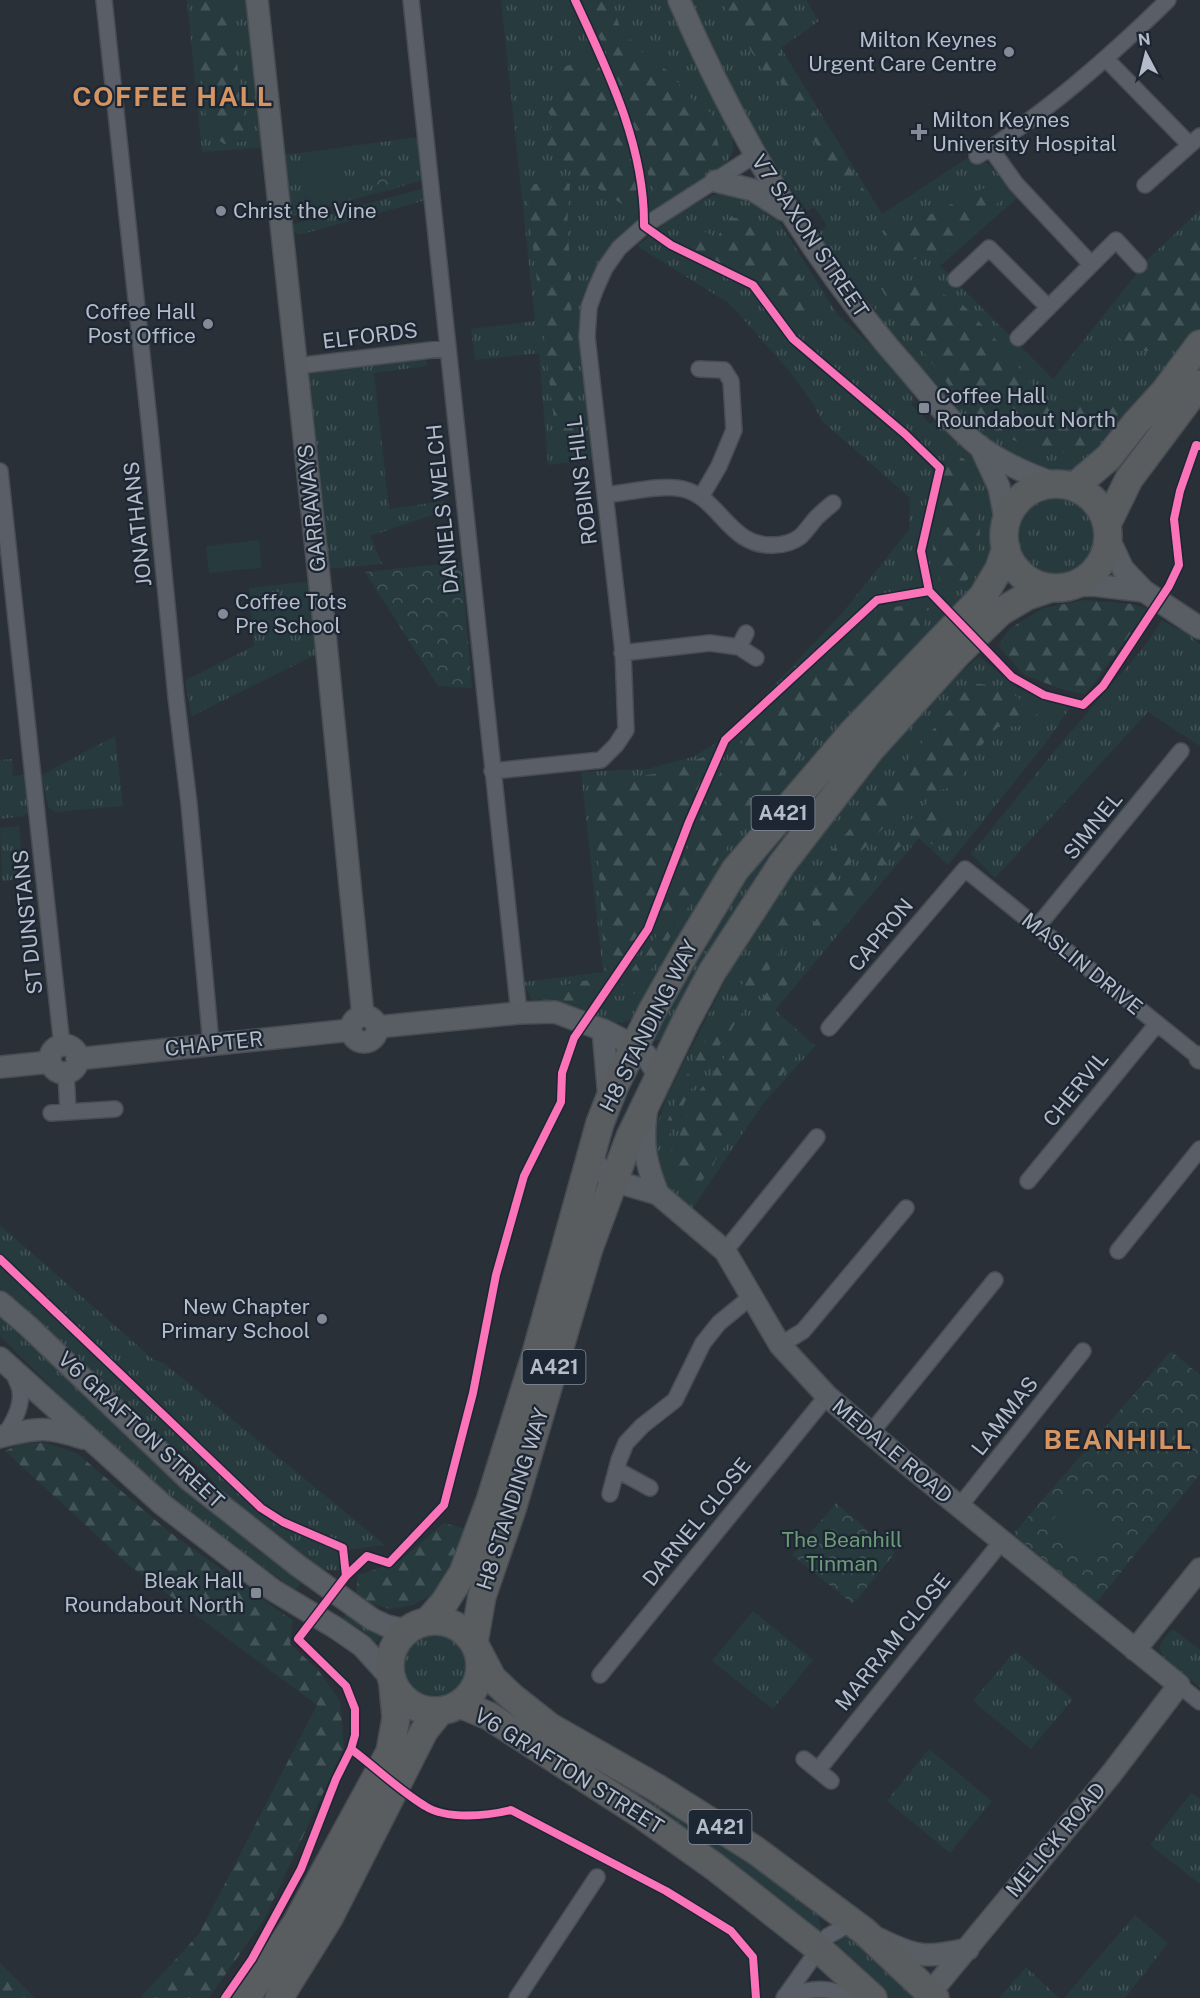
<svg xmlns="http://www.w3.org/2000/svg" width="1200" height="1998" viewBox="0 0 1200 1998" font-family="'Public Sans',sans-serif">
<style>
.grass{fill:url(#grass-tufts)}
.forest{fill:url(#forest-firs)}
.park{fill:url(#park-crowns)}
.pitch{fill:#273a3e}
.lines{fill:none;stroke-linecap:round;stroke-linejoin:round}
.street-casing{stroke:#484c53;stroke-width:18}
.secondary-casing{stroke:#484c53;stroke-width:24}
.highway-casing{stroke:#474c53;stroke-width:30}
.street{stroke:#5a5e66;stroke-width:15}
.secondary{stroke:#595d64;stroke-width:21}
.highway{stroke:#5a5d60;stroke-width:27}
.cycleway-casing{stroke:#1d2633;stroke-width:11}
.cycleway{stroke:#fb73b8;stroke-width:8}
.poi-dot{fill:#848b96;stroke:#1d2633;stroke-width:2}
.labels{text-anchor:middle;stroke-width:4.5;stroke-linejoin:round;paint-order:stroke}
.shield{fill:#1d2633;stroke:#878f9c;stroke-width:1.5}
.shield-label{font-size:20px;font-weight:bold;fill:#b4bcc9}
.poi-label{font-size:21px;fill:#b4bcc9;stroke:#1d2633;text-anchor:end}
.street-label{font-size:21px;fill:#b4bcc9;stroke:#1d2633}
.park-label{font-size:21px;fill:#6b9a76;stroke:#1d2633}
.district-label{font-size:27px;font-weight:bold;letter-spacing:1.5px;fill:#d59563;stroke:#1d2633}
</style>
<defs>
<pattern id="grass-tufts" width="24" height="20" patternUnits="userSpaceOnUse" patternTransform="scale(1.5)"><rect width="24" height="20" fill="#273a3e"/><path d="M3 7l-1-3M5 7V3M7 7l1-3M15 17l-1-3M17 17v-4M19 17l1-3" fill="none" stroke="#445559"/></pattern>
<pattern id="forest-firs" width="22" height="20" patternUnits="userSpaceOnUse" patternTransform="scale(1.5)"><rect width="22" height="20" fill="#273a3e"/><path d="M5 1l3.5 6h-7zM16 11l3.5 6h-7z" fill="#445559"/></pattern>
<pattern id="park-crowns" width="20" height="18" patternUnits="userSpaceOnUse" patternTransform="scale(1.5)"><rect width="20" height="18" fill="#273a3e"/><path d="M2 6a3 3 0 1 1 6 0M12 15a3 3 0 1 1 6 0" fill="none" stroke="#445559"/></pattern>
</defs>
<rect width="100%" height="100%" fill="#2a3038"/>
<path class="grass" d="M187 0H252L268 147 202 152Z
M501 0H669L730 129C735 144 735 153 724 165 691 187 647 210 619 237 614 242 610 249 606 255 565 316 586 392 594 459L548 465 539 353 475 360 471 329 535 321Z
M688 0H806L819 21 781 48 882 214 966 159 987 163 1004 180 1017 198 940 266 1053 379 1149 258 1200 210V331L1131 423 1071 473C990 471 922 371 874 315L877 312 846 273 842 276 819 232 827 226 814 207 807 211 763 150Z
M419 137 424 180 289 217 284 155Z
M425 188 426 200 299 235 291 230 290 225Z
M718 194H739L774 214 838 315 897 369 915 400 911 404 930 424 935 421C951 435 971 446 982 465 986 471 987 480 989 487 998 517 1001 543 990 573L848 729 636 1017 622 1023H612L532 1000 523 982 603 972 581 772 647 769 693 757 727 736 843 612 909 530 910 498 822 421 813 404 789 371 730 304 637 246C661 226 688 204 718 194Z
M425 356 427 366 374 373 389 509 444 501 445 511 370 536 382 564 327 569 307 377 311 370Z
M1019 536a40 40 0 1 1 80 0a40 40 0 1 1-80 0Z
M313 581 317 654 192 716 185 682 188 679 254 646 249 588Z
M1162 620 1179 630 1181 627 1200 645V746L1148 712 995 878 971 854 1062 742 1144 647Z
M951 644 750 890 733 914 662 1039 649 1043 702 942 770 844Z
M979 656 1017 688 1070 708 1047 741 948 865 919 838 775 1010 815 1046 762 1105 692 1209 673 1193 663 1180 651 1143 667 1096 758 916 810 841 923 707Z
M115 736 123 806 56 812 48 807 42 775Z
M12 759 13 776 29 775 31 810 24 816 0 819V760Z
M19 826 24 879 2 881 0 828Z
M0 1225 154 1360 164 1363 385 1545 340 1551 341 1571 322 1569 225 1498 207 1474 179 1450 171 1447 0 1288Z
M0 1316 33 1348 66 1371 247 1540 303 1582 295 1590 188 1511 109 1444 0 1336Z
M753 1611 813 1660 773 1709 712 1661Z
M347 1613 384 1634 375 1643 361 1630 343 1619Z
M398 1663a36 36 0 1 1 72 0a36 36 0 1 1-72 0Z
M1173 1629 1200 1650V1687L1164 1658 1159 1648 1164 1638Z
M1015 1651 1073 1699 1031 1749 973 1701Z
M929 1749 992 1801 950 1853 887 1801Z
M573 1755 656 1792 816 1907 821 1928 817 1934Z
M1191 1793 1200 1799V1884L1150 1845Z
M1135 1915 1168 1943 1125 1998H1064Z
M848 1934 916 1994 913 1998H887L837 1951 836 1944 839 1939Z
M1026 1967 1059 1998H999Z"/>
<path class="forest" d="M192 0H228L230 27 233 35 248 141 224 144 216 138 206 117Z
M580 0H612L620 28 643 53 669 72 696 104 710 112 720 151C717 156 714 163 710 168 700 180 671 201 656 200L633 124 612 63Z
M720 0H783L795 23 776 43 784 64 883 220C834 177 803 128 775 70L765 74Z
M592 57C619 88 639 173 639 215L562 165 544 144 554 121 544 105 561 95 558 69Z
M559 179 570 184 567 227 571 269V299L575 395 583 436 581 453 569 452 557 444 528 206 530 185Z
M988 186 999 201C970 239 948 260 898 260L882 231 927 216Z
M729 217 750 220 786 256 815 299 813 315 803 321 791 319 748 270 725 266 682 244 696 227 717 238Z
M1200 222V310L1175 344 1157 351H1133L1115 334 1124 307 1158 263Z
M922 282 964 306 1001 345 1043 399 1077 407H1120L1116 421 1095 446 1071 453 1037 451 1001 434 969 412 899 320 881 288Z
M950 449 965 460 980 526 979 550 972 574 958 591 941 582 932 562 934 534 939 511 945 458Z
M1085 600 1131 604 1148 609 1093 685 1084 694 1067 691 1024 675 998 646 1009 629 1043 608Z
M914 604 929 608 922 629 794 763 738 830 683 915 638 992 627 996H616L625 979 657 935 662 908 724 764 773 706 809 675 837 645 878 615 895 607Z
M972 683 1005 687 1025 704 1041 712 1018 726 998 727 970 758 957 786 913 796 807 909 737 1021 703 1068 688 1095 661 1152 667 1122 694 1059 748 975 768 933 839 842Z
M709 755 703 780 684 817 643 929 601 991 585 1007 557 1000 540 999V990L593 979 605 974 595 808 589 778H627L660 773Z
M930 800 950 809 952 838 935 845 914 837 898 848 852 905 795 971 771 1012 799 1053 720 1153 693 1195 663 1159 676 1145 694 1098 723 1059 751 1026 761 1001 829 901Z
M24 1442 47 1443 78 1454 168 1531 293 1621 290 1644 318 1670 340 1701 344 1748 265 1918 209 1998H140L199 1934 317 1705 130 1566 5 1451Z
M444 1523 465 1529 458 1566 436 1593 413 1605 390 1609 362 1601 356 1594 358 1575 398 1562Z
M0 1963 35 1998H0Z"/>
<path class="park" d="M387 178 393 179 398 188 373 194V184L379 180Z
M461 562 472 688 438 686 365 572Z
M1171 1351 1200 1375V1474L1096 1603 1013 1534Z
M836 1503 895 1553 853 1604 792 1555Z"/>
<path class="pitch" d="M341 148 347 199 307 211 300 153Z
M259 540 262 568 209 573 206 546Z
M1074 1494 1116 1528 1093 1556 1051 1522Z"/>
<g class="lines">
<g class="street-casing">
<path id="street" d="M104 0 150 430 176 697 189 804 211 1044
M411 0 519 1013
M1106 59 1190 145
M991 149 1016 184 1091 264
M977 156C995 147 1010 134 1027 122 1078 85 1123 44 1168 0
M1145 185 1200 136
M956 279 989 248 1048 307
M1018 338 1116 240 1139 265
M296 366 448 348
M699 369 724 370 731 381 734 430 719 466 701 497
M0 471 62 1046
M605 495C627 493 661 484 683 489 721 498 729 548 775 545 783 545 794 542 801 536 806 531 811 524 816 518 821 513 827 508 833 503
M739 647 746 633
M622 653 710 643 739 647 756 658
M492 771 601 760 616 745 626 730 623 652 587 337 589 307 596 288 605 268 619 248 644 226 755 155
M1037 927 1181 751
M829 1028 965 869 1200 1058
M66 1073 68 1111
M51 1113 115 1109
M1028 1181 1157 1024
M725 1251 817 1137
M1118 1251 1200 1149
M780 1345 803 1331 906 1208
M870 1434 995 1280
M0 1440C11 1428 23 1407 20 1390 19 1384 15 1378 13 1372
M617 1470 650 1488
M610 1494 619 1460 626 1443 642 1426 675 1400 703 1343 719 1323 752 1296
M959 1507 1083 1351
M600 1675 827 1396
M1179 1685 1200 1702
M804 1759 831 1781
M818 1770 1002 1541
M785 1996C813 1988 827 1986 854 1998
M517 1998 597 1877
M784 1998 828 1936 844 1927 855 1924"/>
</g>
<g class="secondary-casing">
<path id="secondary" d="M257 0 324 623 363 1016
M679 0C737 135 813 263 911 373 932 398 953 425 979 446 1002 463 1030 475 1056 484
M716 181 753 190 784 210
M980 446 999 487 1006 523
M1108 537 1123 569 1144 591 1200 628
M1069 586 1093 585 1144 591
M351 1029a13 13 0 1 1 26 0a13 13 0 1 1-26 0Z
M377 1027 519 1013 555 1012 603 1030 635 1046 646 1055 659 1076
M603 1030 609 1098
M50 1059a14 14 0 1 1 28 0a14 14 0 1 1-28 0Z
M1200 1057V1058
M77 1059 351 1030
M0 1067 50 1062
M646 1114C642 1146 646 1164 658 1194
M590 1156 601 1171 614 1181 658 1194 725 1251 780 1345 827 1396 901 1459 1179 1685 1112 1773 926 1998
M0 1302 28 1326 188 1479 297 1565 372 1619 387 1626 405 1630
M0 1358 163 1505 273 1590 336 1628 362 1646 390 1677
M3 1436C39 1427 48 1427 83 1438
M1135 1650 1200 1569
M879 1939C917 1958 927 1958 968 1949"/>
</g>
<g class="highway-casing">
<path id="highway" d="M1004 536a52 52 0 1 1 104 0a52 52 0 1 1-104 0Z
M1074 487 1109 457 1135 424 1165 391 1200 344
M1107 524 1129 479 1200 384
M429 1620 444 1603 463 1573 490 1501 535 1357 600 1123 615 1085 652 1011 686 951 735 870 852 733 983 596 999 569 1006 548
M390 1666a45 45 0 1 1 90 0a45 45 0 1 1-90 0Z
M474 1642 482 1596 512 1509 589 1248 630 1137 685 1023 712 972 782 864 870 750 958 653 1000 612 1027 596 1051 588
M479 1653 492 1678 512 1697 550 1727 657 1788 755 1850 864 1931 935 1998
M460 1704 489 1716 642 1815 715 1867 818 1948 873 1998
M246 1998 296 1924 390 1752 396 1718 393 1685
M279 1998 330 1916 424 1731 440 1711"/>
</g>
<use href="#street" class="street"/>
<use href="#secondary" class="secondary"/>
<use href="#highway" class="highway"/>
<g class="cycleway-casing">
<path id="cycleway" d="M575 0C608 71 645 146 644 226L671 245 753 285 793 339 905 434 940 468 921 551 929 591 1012 677 1044 695 1083 705 1103 686 1169 586 1179 565 1174 519 1180 491 1196 445 1200 446
M0 1259 261 1508 283 1522 343 1548 346 1576
M351 1749C375 1767 400 1791 425 1806 447 1820 487 1816 511 1810L666 1891 731 1931 753 1957 756 1998
M225 1998 252 1959 301 1869 336 1779 351 1749 355 1735V1709L346 1686 298 1639 346 1576 367 1556 389 1563 444 1505 473 1393 496 1275 524 1176 561 1102 562 1073 574 1038 648 929 689 822 725 740 877 600 929 591"/>
</g>
<use href="#cycleway" class="cycleway"/>
</g>
<g class="poi-dot">
<circle cx="1009" cy="52" r="6"/>
<path d="M916 123h6v6h6v6h-6v6h-6v-6h-6v-6h6z"/>
<circle cx="221" cy="211" r="6"/>
<circle cx="208" cy="324" r="6"/>
<rect x="918" y="402" width="12" height="12" rx="3"/>
<circle cx="223" cy="614" r="6"/>
<circle cx="322" cy="1319" r="6"/>
<rect x="250" y="1587" width="12" height="12" rx="3"/>
</g>
<g class="labels">
<g class="shield">
<rect x="751.5" y="796" width="63" height="34" rx="4.5"/>
<rect x="522.5" y="1350" width="63" height="34" rx="4.5"/>
<rect x="688.5" y="1810" width="63" height="34" rx="4.5"/>
</g>
<g class="shield-label">
<text x="783" y="820">A421</text>
<text x="554" y="1374">A421</text>
<text x="720" y="1834">A421</text>
</g>
<g class="poi-label">
<text x="997" y="47">Milton Keynes<tspan x="997" dy="24">Urgent Care Centre</tspan></text>
<text x="932" y="127" text-anchor="start">Milton Keynes<tspan x="932" dy="24">University Hospital</tspan></text>
<text x="233" y="218" text-anchor="start">Christ the Vine</text>
<text x="196" y="319">Coffee Hall<tspan x="196" dy="24">Post Office</tspan></text>
<text x="936" y="403" text-anchor="start">Coffee Hall<tspan x="936" dy="24">Roundabout North</tspan></text>
<text x="235" y="609" text-anchor="start">Coffee Tots<tspan x="235" dy="24">Pre School</tspan></text>
<text x="310" y="1314">New Chapter<tspan x="310" dy="24">Primary School</tspan></text>
<text x="244" y="1588">Bleak Hall<tspan x="244" dy="24">Roundabout North</tspan></text>
</g>
<g class="street-label">
<text transform="translate(810 236) rotate(56)" y="7">V7 SAXON STREET</text>
<text transform="translate(370 336) rotate(-7)" y="7">ELFORDS</text>
<text transform="translate(582 480) rotate(-97)" y="7">ROBINS HILL</text>
<text transform="translate(312 508) rotate(-96)" y="7">GARRAWAYS</text>
<text transform="translate(443 509) rotate(-96)" y="7">DANIELS WELCH</text>
<text transform="translate(138 524) rotate(-96)" y="7">JONATHANS</text>
<text transform="translate(1093 826) rotate(-51)" y="7">SIMNEL</text>
<text transform="translate(28 922) rotate(-96)" y="7">ST DUNSTANS</text>
<text transform="translate(881 935) rotate(-50)" y="7">CAPRON</text>
<text transform="translate(1082 964) rotate(39)" y="7">MASLIN DRIVE</text>
<text transform="translate(649 1026) rotate(-63)" y="7">H8 STANDING WAY</text>
<text transform="translate(214 1044) rotate(-6)" y="7">CHAPTER</text>
<text transform="translate(1076 1089) rotate(-51)" y="7">CHERVIL</text>
<text transform="translate(1005 1416) rotate(-52)" y="7">LAMMAS</text>
<text transform="translate(141 1430) rotate(43)" y="7">V6 GRAFTON STREET</text>
<text transform="translate(892 1451) rotate(40)" y="7">MEDALE ROAD</text>
<text transform="translate(513 1499) rotate(-72)" y="7">H8 STANDING WAY</text>
<text transform="translate(697 1522) rotate(-51)" y="7">DARNEL CLOSE</text>
<text transform="translate(893 1642) rotate(-51)" y="7">MARRAM CLOSE</text>
<text transform="translate(569 1771) rotate(32)" y="7">V6 GRAFTON STREET</text>
<text transform="translate(1056 1840) rotate(-50)" y="7">MELICK ROAD</text>
</g>
<g class="park-label">
<text x="842" y="1547">The Beanhill<tspan x="842" dy="24">Tinman</tspan></text>
</g>
<g class="district-label">
<text x="173" y="106">COFFEE HALL</text>
<text x="1118" y="1449">BEANHILL</text>
</g>
</g>
<g transform="translate(1146 54) rotate(353)" stroke="#1d2633" stroke-width="4.5" paint-order="stroke">
<path d="M0-4.5L10 22L0 15L-10 22Z" fill="#b4bcc9"/>
<text y="-9" font-size="16" font-weight="bold" text-anchor="middle" fill="#b4bcc9">N</text>
</g>
</svg>
